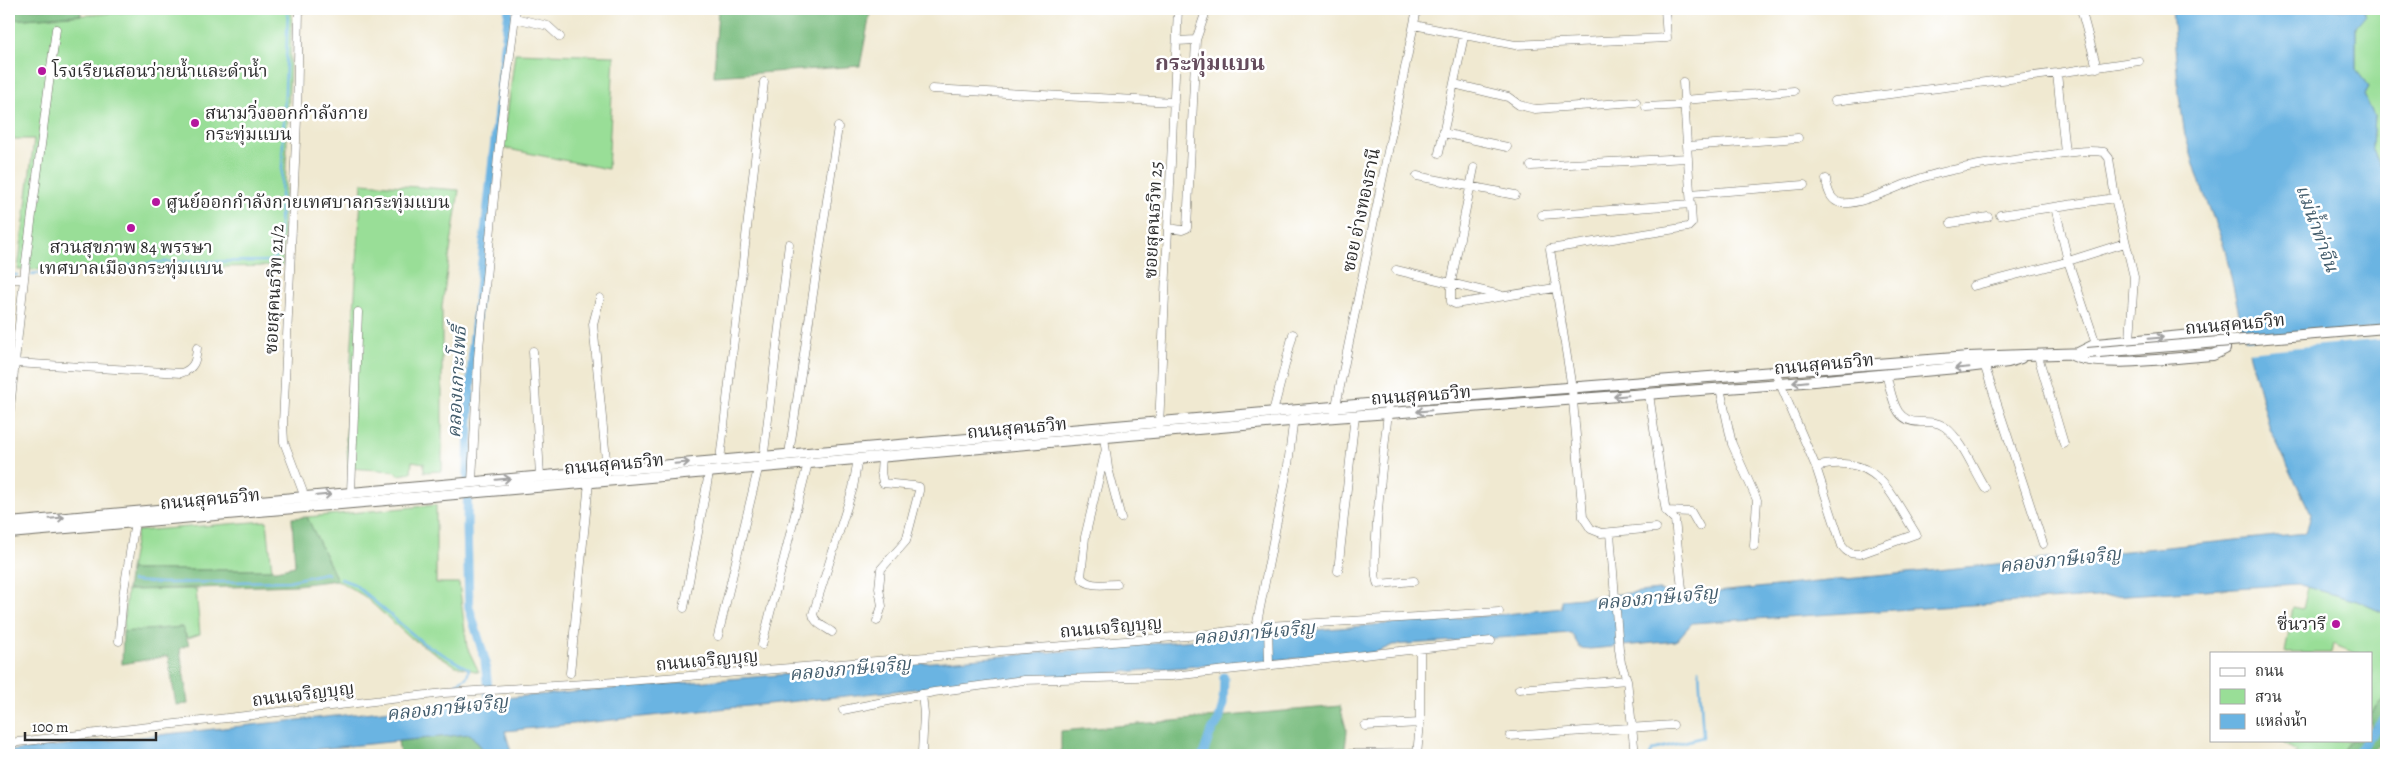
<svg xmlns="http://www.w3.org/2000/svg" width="2395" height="764" viewBox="0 0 2395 764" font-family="Alegreya,'Noto Serif Thai',serif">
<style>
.green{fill:#99de97;stroke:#628461}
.forest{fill:#7abd80;stroke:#527456}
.water{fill:#6ab4e2;stroke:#4a7086}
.pier{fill:#f0e9d1}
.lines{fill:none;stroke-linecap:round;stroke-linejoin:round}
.stream{stroke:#6ab4e2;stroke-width:2.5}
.canal{stroke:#6ab4e2;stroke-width:9}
.minor-casing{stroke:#706e65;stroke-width:9}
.secondary-casing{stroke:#706e65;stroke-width:12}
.minor{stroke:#fff;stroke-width:8}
.secondary{stroke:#fff;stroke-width:10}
.secondary-bridge-casing{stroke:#706e65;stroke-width:12;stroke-linecap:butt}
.secondary-bridge{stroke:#fff;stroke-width:10}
.oneway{stroke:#a0a0a0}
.poi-dot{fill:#b5179e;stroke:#fff;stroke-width:2}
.labels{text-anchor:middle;stroke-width:5;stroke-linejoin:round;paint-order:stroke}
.poi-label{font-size:18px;fill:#2b2b2b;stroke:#fff;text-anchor:start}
.street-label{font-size:18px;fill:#2b2b2b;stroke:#fff}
.water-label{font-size:19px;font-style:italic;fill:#415b6b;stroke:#fff}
.district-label{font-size:22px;font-weight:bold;fill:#654c5d;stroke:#fff}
</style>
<rect width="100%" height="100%" fill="#fff"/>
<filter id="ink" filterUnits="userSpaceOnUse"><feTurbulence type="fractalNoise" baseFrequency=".02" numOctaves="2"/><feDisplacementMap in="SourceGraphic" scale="10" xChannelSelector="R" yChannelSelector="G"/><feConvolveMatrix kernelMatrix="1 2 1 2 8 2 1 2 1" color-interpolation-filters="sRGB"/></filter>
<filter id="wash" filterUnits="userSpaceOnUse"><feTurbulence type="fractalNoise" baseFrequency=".0096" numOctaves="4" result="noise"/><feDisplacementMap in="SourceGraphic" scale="20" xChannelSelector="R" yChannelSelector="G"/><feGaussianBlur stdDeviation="1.12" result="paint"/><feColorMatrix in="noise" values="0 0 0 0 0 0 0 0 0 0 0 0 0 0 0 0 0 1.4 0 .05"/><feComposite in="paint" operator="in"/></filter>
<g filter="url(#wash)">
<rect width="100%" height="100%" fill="#f0e9d1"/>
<path class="green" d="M178 9H292L282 266 18 270 34 139H9V20Z
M2362 9H2386V178L2372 147 2374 116 2364 95 2369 87 2356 70V27L2365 15Z
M515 53 614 56 608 169 503 148Z
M362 183 459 190 442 306V471L424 472V463L412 461 411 473 399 475 393 471 349 468 346 438Z
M436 505V583H459L467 647 479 672 456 666 408 636 364 596 337 580 307 517Z
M267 521 272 570H130L137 531Z
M2308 587 2357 601 2386 614V695L2371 714V653H2354L2333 644 2331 653H2285L2293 607 2303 609Z
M196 589 200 634 188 638 181 627 123 632 127 590Z
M2279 740H2351L2339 755H2294L2297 752Z"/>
<path class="forest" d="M9 9H81V15L9 20Z
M718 9H871L860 66 714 76Z
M307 517 337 580 297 585 127 590 130 570H276L295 566 292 518Z
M182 627 189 644 180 649 188 704 176 705 168 656 122 664 123 632Z
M2386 695V737L2370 755H2339L2351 740H2371V714Z
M1340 706 1347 732 1344 755H1061V731Z
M470 734 488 755H400L398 741Z"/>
<path class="water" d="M2172 9H2362L2366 15 2356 27V70L2369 87 2364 95 2374 116 2372 147 2386 178V614L2357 601 2297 584 1692 623 1676 641 1590 649 1580 648 1571 633 1393 645 1377 652 943 686 505 731 512 755H488L470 734 258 755H9V751L503 698 1506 614 1562 608V600L1659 590 1677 596 2306 533 2311 514 2270 429 2241 323 2225 249 2200 183 2185 135 2179 96Z"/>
<path class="pier" d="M2386 328V339L2247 352 2244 340Z"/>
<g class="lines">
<path class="stream" d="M32 274 164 262 269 261 276 257 279 249 288 9
M9 275H17
M341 579 354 584 423 643 469 669 467 677 455 685
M132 581 162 583 289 581 325 573 328 574
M1650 755 1653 750 1703 737 1699 669"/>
<path class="canal" d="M490 710 485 660 469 607 467 524 469 416 473 346 509 9
M2371 735 2386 716
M1203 755 1210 734 1219 720 1223 705 1224 677
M2355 755 2367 740"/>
</g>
</g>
<g filter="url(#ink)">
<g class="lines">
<g class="minor-casing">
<path id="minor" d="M299 9 297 119 283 424 284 442 306 500
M2081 9 2097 68
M515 18 548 26 560 37
M1414 25 1515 45 1667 38 1665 9
M1177 41 1196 40 1205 14
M2057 73 2139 61
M1454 84 1508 97 1519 105 1535 109 1636 102
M932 89 1174 102
M1684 100 1794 91
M1835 101 2057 73 2065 153
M1646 107 1685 105
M1443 133 1507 147
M1687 146 1798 138
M1439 153 1464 36
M1531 166 1688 158
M1474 168 1451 283V302L1455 304 1555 288
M1417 176 1515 195
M1826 179C1827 188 1830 201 1841 203 1862 206 1905 182 1928 176 1963 166 2000 162 2036 157 2058 154 2082 149 2104 152L2109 158 2115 198 2134 277 2130 340
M1690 194 1804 185
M2055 207 2068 261 2096 344
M1542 215 1691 204
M2000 215 2115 198
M1951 223 1988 217
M1168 228 1182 230 1187 228 1196 40
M1396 270 1500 295
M9 279H24
M1973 286 2062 263 2125 243
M600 298 593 324 607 470
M533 351 540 476
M2038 356 2064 444
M1983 361 2043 544
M15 363 181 373C194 369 196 361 197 348
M1775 372 1816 467 1842 546C1847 553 1851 554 1860 554L1916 534C1889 491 1877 452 1816 467
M1886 374C1893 397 1893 424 1923 422 1932 422 1937 422 1945 427 1963 441 1973 469 1985 488
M1720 388 1732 444 1757 500 1754 546
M1649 394 1665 506 1666 511 1675 520 1682 589
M1389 402C1387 427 1368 573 1378 584L1414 581
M1335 411 1417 9
M1273 412 1293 334
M9 417 26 261 56 29
M1159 426 1178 9
M1104 437 1108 468 1121 518
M1105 453 1085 537 1081 577C1088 588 1106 584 1117 584
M789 454 838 127
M720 460 764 82
M763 461 789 244
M472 482 478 358 502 117 516 9
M351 492 358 312
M1666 511 1691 512 1699 526
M1656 528 1601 533 1591 529 1583 517 1572 389 1550 249 1688 227 1692 223 1683 82
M1610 533 1619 649 1621 663 1627 680 1635 755
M1338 571 1355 415
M684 608 709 473
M877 621 882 606 879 588 881 569 906 541 919 491V487L914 486 883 483 881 472 882 456
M1268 626 1269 665
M1256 628 1288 465 1294 416
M832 632C825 627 814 623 813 614L853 488 858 458
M718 636 758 469
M119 641 123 596 135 522
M762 645 808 463
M570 673 589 482
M1519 689 1627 680
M922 694 924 714 922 752
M843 710 934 692 1024 680 1172 676 1491 641
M1365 726 1420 723
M1510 736 1673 725
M9 743 444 693 615 682 1199 635 1268 626 1499 612
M1350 754 1417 753
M1417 755 1420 723V649"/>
</g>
<g class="secondary-casing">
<path id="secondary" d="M2072 355C2100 369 2178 357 2213 355L2225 349V338L2214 333 2096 344 2078 353
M9 523 1436 398 1968 357 2087 353
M9 533 1335 417 1781 384 1967 367 2008 362 2021 358"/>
</g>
<use href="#minor" class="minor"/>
<use href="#secondary" class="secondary"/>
<g class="secondary-bridge-casing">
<path id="secondary-bridge" d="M2087 353 2386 328"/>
</g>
<use href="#secondary-bridge" class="secondary-bridge"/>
</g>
<defs><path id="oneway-shaft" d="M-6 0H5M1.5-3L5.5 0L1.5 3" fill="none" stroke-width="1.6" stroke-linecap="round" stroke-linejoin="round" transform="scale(1.25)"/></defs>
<g class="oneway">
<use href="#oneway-shaft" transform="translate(2156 338) rotate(-5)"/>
<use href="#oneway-shaft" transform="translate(1962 368) rotate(175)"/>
<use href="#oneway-shaft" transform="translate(1800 382) rotate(174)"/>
<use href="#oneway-shaft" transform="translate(1621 396) rotate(175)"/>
<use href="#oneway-shaft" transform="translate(1424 411) rotate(175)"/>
<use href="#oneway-shaft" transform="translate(682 463) rotate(-5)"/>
<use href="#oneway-shaft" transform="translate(503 479) rotate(-5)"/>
<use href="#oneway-shaft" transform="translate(324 495) rotate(-5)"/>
<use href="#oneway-shaft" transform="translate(57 518) rotate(-5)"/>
</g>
</g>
<g class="poi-dot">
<circle cx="42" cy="71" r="5"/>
<circle cx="195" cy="123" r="5"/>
<circle cx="156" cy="202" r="5"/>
<circle cx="131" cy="228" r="5"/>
<circle cx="2336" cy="624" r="5"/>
</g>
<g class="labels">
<g class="poi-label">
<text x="52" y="77">โรงเรียนสอนว่ายน้ำและดำน้ำ</text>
<text x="205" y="119">สนามวิ่งออกกำลังกาย<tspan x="205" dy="21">กระทุ่มแบน</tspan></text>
<text x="166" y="208">ศูนย์ออกกำลังกายเทศบาลกระทุ่มแบน</text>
<text x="131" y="253" text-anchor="middle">สวนสุขภาพ 84 พรรษา<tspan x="131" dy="21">เทศบาลเมืองกระทุ่มแบน</tspan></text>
<text x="2326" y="630" text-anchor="end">ชื่นวารี</text>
</g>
<g class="street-label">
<text transform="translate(1361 210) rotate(-78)" y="6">ซอย อ่างทองธานี</text>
<text transform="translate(1153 220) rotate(-87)" y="6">ซอยสุคนธวิท 25</text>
<text transform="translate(274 289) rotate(-87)" y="6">ซอยสุคนธวิท 21/2</text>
<text transform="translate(2235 324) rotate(-5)" y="6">ถนนสุคนธวิท</text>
<text transform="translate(1824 364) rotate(-5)" y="6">ถนนสุคนธวิท</text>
<text transform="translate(1421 395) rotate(-4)" y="6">ถนนสุคนธวิท</text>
<text transform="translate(1017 428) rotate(-5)" y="6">ถนนสุคนธวิท</text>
<text transform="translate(614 464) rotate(-5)" y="6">ถนนสุคนธวิท</text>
<text transform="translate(210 499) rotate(-5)" y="6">ถนนสุคนธวิท</text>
<text transform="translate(1111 627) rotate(-5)" y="6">ถนนเจริญบุญ</text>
<text transform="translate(707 660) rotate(-5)" y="6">ถนนเจริญบุญ</text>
<text transform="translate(303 694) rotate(-7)" y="6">ถนนเจริญบุญ</text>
</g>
<g class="water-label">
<text transform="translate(2318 228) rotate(70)" y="7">แม่น้ำท่าจีน</text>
<text transform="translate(456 382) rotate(-87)" y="7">คลองเกาะโพธิ์</text>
<text transform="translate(2060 559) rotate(-6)" y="7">คลองภาษีเจริญ</text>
<text transform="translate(1657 597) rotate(-5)" y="7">คลองภาษีเจริญ</text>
<text transform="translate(1254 632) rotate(-5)" y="7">คลองภาษีเจริญ</text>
<text transform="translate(850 668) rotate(-5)" y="7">คลองภาษีเจริญ</text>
<text transform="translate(447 707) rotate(-6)" y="7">คลองภาษีเจริญ</text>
</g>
<g class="district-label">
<text x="1210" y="70">กระทุ่มแบน</text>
</g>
</g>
<rect width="2395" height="764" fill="none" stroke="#fff" stroke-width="30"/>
<rect x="2210" y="652" width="162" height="90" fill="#ffffff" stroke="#aaaaaa"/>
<rect x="2220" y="668" width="25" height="8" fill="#ffffff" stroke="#aaaaaa"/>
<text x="2255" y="676" font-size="15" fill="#2b2b2b">ถนน</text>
<rect x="2220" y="689" width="25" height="15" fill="#99de97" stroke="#aaaaaa"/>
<text x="2255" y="702" font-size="15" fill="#2b2b2b">สวน</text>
<rect x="2220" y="714" width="25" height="15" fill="#6ab4e2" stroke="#aaaaaa"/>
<text x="2255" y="726" font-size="15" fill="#2b2b2b">แหล่งน้ำ</text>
<path d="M25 732v8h131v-8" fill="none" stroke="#2b2b2b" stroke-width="2.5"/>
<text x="32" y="732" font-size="15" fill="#2b2b2b" stroke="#ffffff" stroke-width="4" paint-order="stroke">100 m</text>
</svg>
